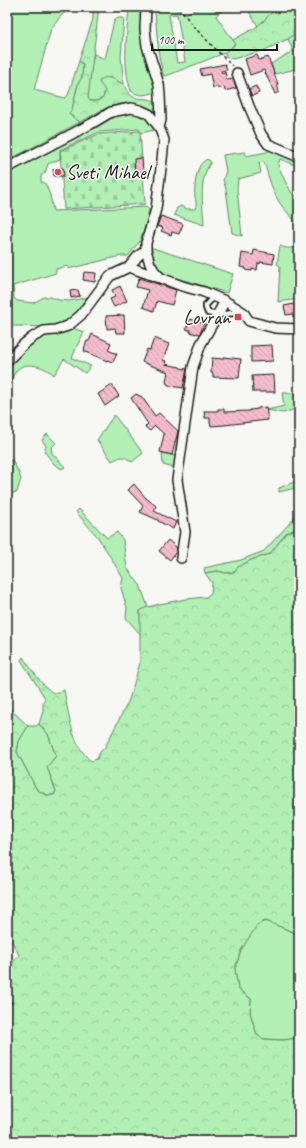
<svg xmlns="http://www.w3.org/2000/svg" width="306" height="1148" viewBox="0 0 306 1148" font-family="Caveat,sans-serif">
<style>
.grass{fill:#b1efb5;stroke:#668668;fill-rule:evenodd}
.forest{fill:url(#forest-crowns);stroke:#668668}
.cemetery{fill:url(#cemetery-stones);stroke:#668668}
.lines{fill:none;stroke-linecap:round;stroke-linejoin:round}
.stream{stroke:#608199;stroke-width:2.5}
.building{fill:url(#building-back-hatch);stroke:#1c1c1c}
.service-casing{stroke:#1c1c1c;stroke-width:8}
.minor-casing{stroke:#1c1c1c;stroke-width:12}
.path{stroke:#1c1c1c;stroke-width:1.5;stroke-dasharray:3 3;stroke-linecap:butt}
.service{stroke:#f6f6f2;stroke-width:4.5}
.minor{stroke:#f6f6f2;stroke-width:9}
.poi-dot{fill:#d1495b;stroke:#f6f6f2;stroke-width:1.5}
.labels{text-anchor:middle;stroke-width:3;stroke-linejoin:round;paint-order:stroke}
.poi-label{font-size:20px;fill:#1c1c1c;stroke:#f6f6f2;text-anchor:start}
</style>
<defs>
<pattern id="forest-crowns" width="20" height="18" patternUnits="userSpaceOnUse"><rect width="20" height="18" fill="#b1efb5"/><path d="M2 6a3 3 0 1 1 6 0M12 15a3 3 0 1 1 6 0" fill="none" stroke="#98cc9b"/></pattern>
<pattern id="cemetery-stones" width="16" height="16" patternUnits="userSpaceOnUse"><rect width="16" height="16" fill="#b1efb5"/><path d="M2 7V4a2 2 0 0 1 4 0v3zM10 15v-3a2 2 0 0 1 4 0v3z" fill="#98cc9b"/></pattern>
<pattern id="building-back-hatch" width="6" height="6" patternUnits="userSpaceOnUse"><rect width="6" height="6" fill="#f5bccf"/><path d="M-1 5l2 2M0 0l6 6M5-1l2 2" fill="none" stroke="#d1a1b1"/></pattern>
</defs>
<rect width="100%" height="100%" fill="#f6f6f2"/>
<filter id="ink" filterUnits="userSpaceOnUse"><feTurbulence type="fractalNoise" baseFrequency=".025" numOctaves="2"/><feDisplacementMap in="SourceGraphic" scale="8" xChannelSelector="R" yChannelSelector="G"/><feConvolveMatrix kernelMatrix="1 2 1 2 8 2 1 2 1" color-interpolation-filters="sRGB"/></filter>
<g filter="url(#ink)">
<path class="grass" d="M7 7H71L60 17 51 29 34 90 65 98 68 95 79 61 83 64 82 77 78 84 72 109 69 114 80 122 7 161Z
M129 7H143L152 73 156 92C146 95 140 97 131 91 122 64 127 34 129 7Z
M156 7H176L179 11 185 14 201 7H225V9L219 13 216 16 235 43 227 52 166 76 163 75 159 56 155 12ZM177 14 185 62 177 63 169 15Z
M246 7H277L258 26Z
M116 18H124L121 57 124 84 119 82 110 77 103 87 105 91 103 98 97 101H89L88 98 90 71 94 54 105 59 114 21Z
M299 29V40L298 41 299 42V78L296 69 275 74 271 64 293 51 288 39Z
M119 112H138L147 117 159 129 140 133 139 129 99 132 60 150V159L48 164 45 173 41 176V182L45 183 50 195 53 211 146 207 149 210 145 227 140 241 128 256H121L68 269V266L56 269V273L13 286 14 298 17 301 33 303 44 297H51L59 300 70 301 88 297 82 303 84 305 70 318 65 322 54 327 17 326H7V170Z
M272 149 299 160V167L280 159 278 165 285 181 293 195 299 197V225C293 219 287 212 282 206 272 193 269 177 264 162L259 163 261 173 238 179 237 189 242 236 232 233 226 189 223 180 226 171 223 155 245 152 246 156 267 152Z
M207 159 211 162C198 181 203 203 204 225L174 215 177 208 181 206 187 209H195C197 204 196 201 195 197 194 189 196 168 202 163 203 161 205 161 207 159Z
M299 245V299L278 302 280 266 277 264 280 246C287 249 292 249 299 245Z
M150 247 233 274 227 293 167 275C154 266 153 262 150 247Z
M69 327 84 332 77 346 72 358 91 366 85 373 64 359 54 375C46 367 26 360 17 370 12 375 13 382 7 386V365L32 340Z
M282 393H299V408L283 413 267 410 284 406Z
M114 415 143 453 132 462C123 455 122 456 112 461L97 440Z
M47 434 56 443 51 448 52 453 65 467 62 469 54 464 44 451 46 446 42 440Z
M162 453 176 456 174 468 163 465Z
M12 460 19 473 21 479 17 492 7 495V462Z
M299 480V487L279 492V488Z
M79 509 107 538 117 532 123 540 127 568 140 585 148 607 140 611 141 635 126 618 127 608 121 588 123 578 108 553 97 536 76 512Z
M299 513V525L294 530 286 533 270 554 251 560 235 572 226 573 217 571 205 573 204 568 241 560 264 551Z
M39 724 48 734 56 756 47 767 56 791 54 795H47L37 790 17 752 19 741 28 726H36Z
M266 921 293 932 299 937V1026L296 1038 284 1040 263 1039 257 1035 250 1013 251 999 238 989 235 969 241 950 257 924Z"/>
<path class="forest" d="M93 7H99L88 98 90 101H97L103 98 105 91C103 87 100 85 99 81 108 73 114 81 124 84 133 108 145 92 159 104L157 110C149 111 144 105 136 104 116 100 97 113 80 122L69 114 72 109 78 84 82 77 83 64 79 61 93 19Z
M277 7H299V29L288 39 265 50 233 59 227 57 224 53 233 47 235 43 233 40 258 26Z
M299 525V937L293 932 266 921 258 924 241 950 235 969 238 989 251 999 250 1013 257 1035 263 1039 284 1040 296 1038 299 1026V1141H7V970L19 955 7 932V706L28 726 19 741 17 752 37 790 47 795H54L56 791 47 767 56 756 48 734 39 724 43 711V702L45 698 21 660 23 657C29 666 43 687 52 692 56 695 60 692 64 690 69 715 71 744 91 761L97 759 100 752 105 747 129 700 140 663V611L145 608 159 604 186 599 206 597 211 593 212 583 205 573 217 571 226 573 235 572 238 567 251 560 270 554 286 533 294 530Z"/>
<path class="cemetery" d="M140 131 145 204 64 209 60 151 99 134Z"/>
<g class="lines">
<path class="stream" d="M7 1008 12 1002"/>
</g>
<path class="building" d="M257 55 259 60 268 57 278 84H277L279 92 275 94 264 70 250 75 245 59Z
M225 64 227 70 221 71 222 73 225 72 227 80 233 79 236 88 225 91 224 87 218 89 217 86 213 88 210 74 202 76 200 69Z
M256 86 259 93 252 96 249 89Z
M142 158 143 172H135L134 159Z
M63 168 64 176H54L53 169Z
M161 216 183 224 179 234 172 232 171 235 161 231 163 228 157 226Z
M254 250 274 254 273 264 260 262V264L258 263 257 270 252 269V271L245 270 246 268 240 267 242 253 253 255Z
M84 272 96 273 95 282 83 280Z
M139 278 176 290 172 305 157 301 154 311 143 307 148 290 136 287Z
M120 286 127 301 114 307 110 299 115 297 112 290Z
M78 290 80 296 71 298 70 291Z
M299 303V316L293 317V314L286 315 284 306Z
M124 315 125 333H116L115 328 107 329 106 316Z
M190 319 204 323 200 334 197 333 196 334 190 332V330L186 329Z
M92 334 111 343 108 350 117 354 113 362 107 360V361L84 351 85 350 84 349 87 341H89Z
M154 338 169 344 163 360 166 361 165 364 180 367V368L187 369 183 388 171 386 167 384 166 381 168 372 142 362 147 349 150 350Z
M272 345 273 361 251 362V346Z
M223 357 241 359 239 378 213 377V373H211L212 358 223 359Z
M274 375 275 392H253L252 376Z
M112 385 119 396 105 406 98 394Z
M136 394 142 397 155 416 159 413 178 431 172 455 160 452 164 434 155 426 150 431 145 427 148 424 131 398Z
M266 407 268 420 224 425 211 426V424H210V418H205L204 411H218V409H224V412L250 411V410L258 409V408Z
M134 484 145 497 156 506 154 511 176 522 173 529 158 521V520L140 512 143 506 128 490Z
M168 540 177 548 176 552 170 560 159 551Z"/>
<g class="lines">
<g class="service-casing">
<path id="service" d="M214 296 206 305V308L208 313 217 315 242 312"/>
</g>
<g class="minor-casing">
<path id="minor" d="M146 7 145 29 147 46 159 84 160 95 161 120 159 127
M237 73 249 106 261 134 268 144 299 157
M7 168 91 124 111 112 131 108 140 110 149 114 159 127 164 140 162 160 156 209 146 243V250L150 264 155 272 161 278 182 286 204 292 225 301 243 312 249 321 275 328 299 329
M129 267 160 278
M7 361 24 344 33 337 44 331 55 330 68 326 81 315 110 276 129 267 138 256 146 250
M181 558 185 532 177 480 193 367 201 344 225 301"/>
</g>
<path class="path" d="M179 7 193 26 232 66"/>
<use href="#service" class="service"/>
<use href="#minor" class="minor"/>
</g>
</g>
<g class="poi-dot">
<circle cx="58" cy="172" r="4"/>
<rect x="234" y="313" width="8" height="8" rx="2"/>
</g>
<g class="labels">
<g class="poi-label">
<text x="66" y="179">Sveti Mihael</text>
<text x="230" y="324" text-anchor="end">Lovran</text>
</g>
</g>
<rect width="306" height="1148" fill="none" stroke="#f6f6f2" stroke-width="24"/>
<rect x="12" y="12" width="282" height="1124" fill="none" stroke="#1c1c1c" stroke-width="1.5" filter="url(#ink)"/>
<path d="M152 44v6h125v-6" fill="none" stroke="#1c1c1c" stroke-width="2"/>
<text x="158" y="44" font-size="12" fill="#1c1c1c" stroke="#f6f6f2" stroke-width="3" paint-order="stroke">100 m</text>
</svg>
